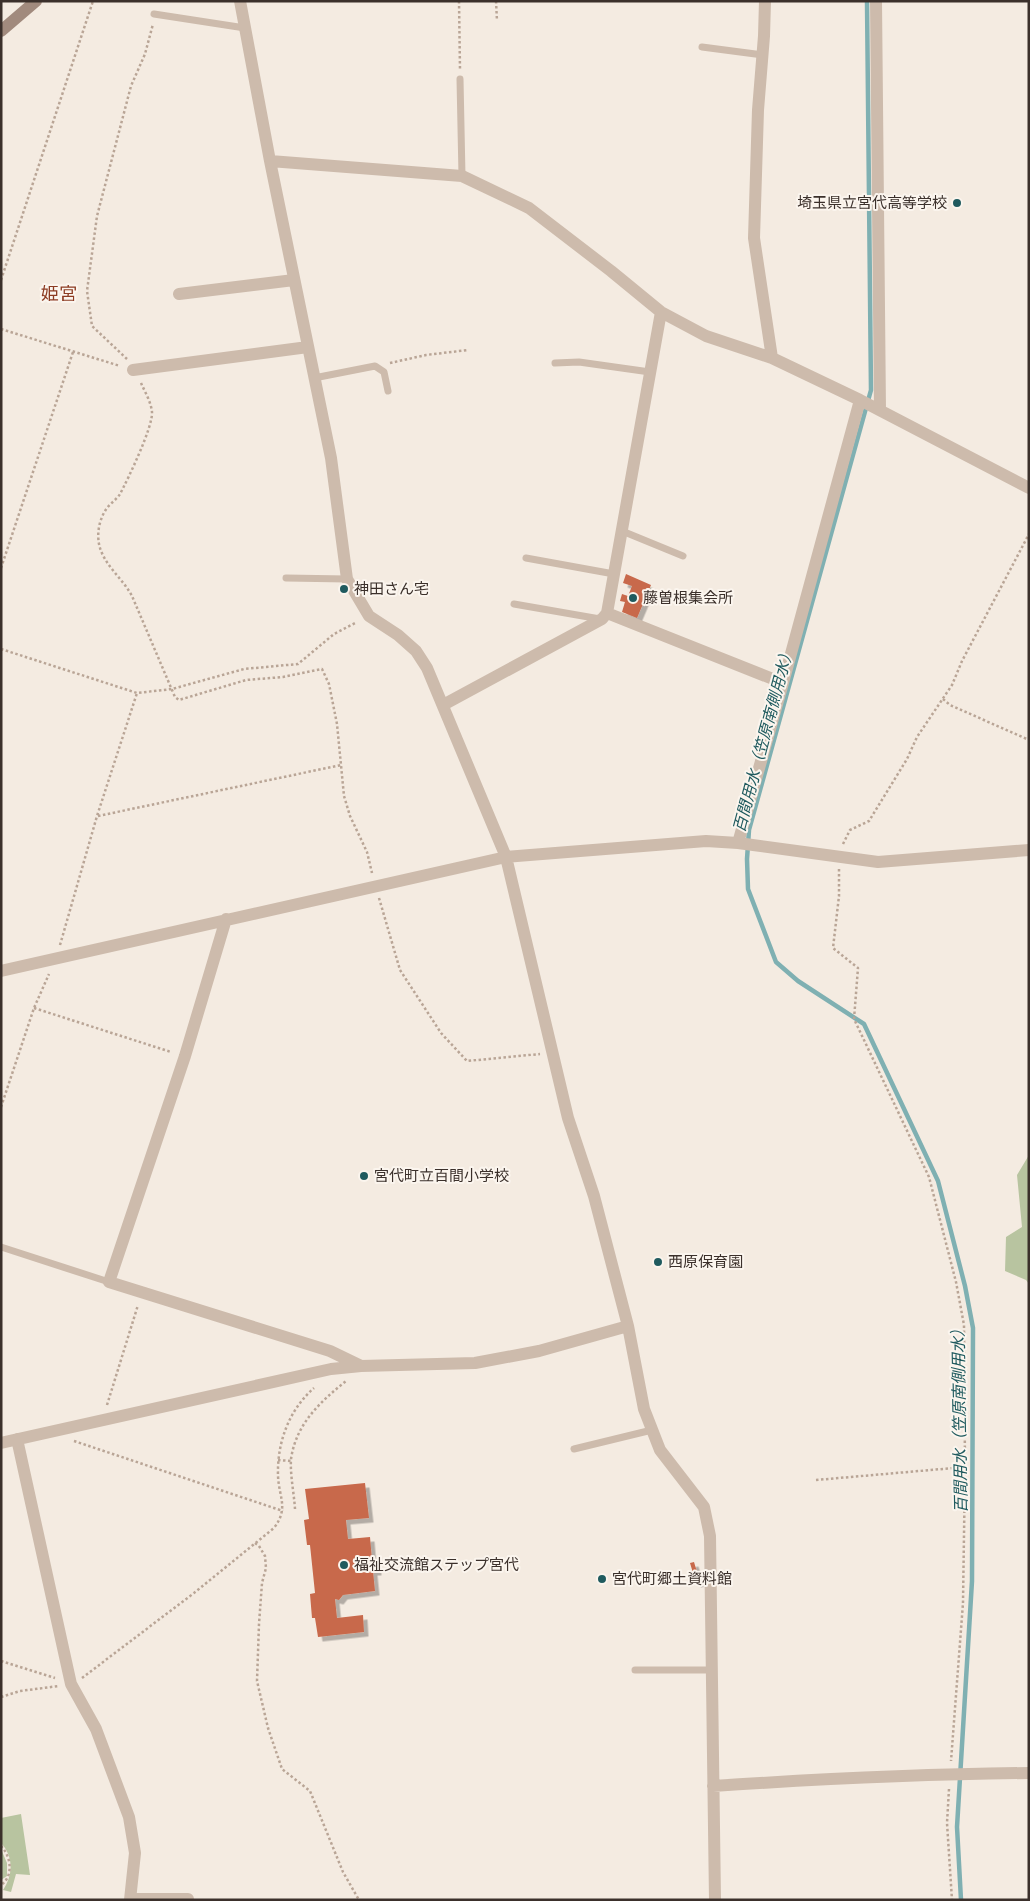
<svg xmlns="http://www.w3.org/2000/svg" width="1030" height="1901" viewBox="0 0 1030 1901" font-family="Overpass,'Noto Sans JP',sans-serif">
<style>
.green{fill:#b8c4a0}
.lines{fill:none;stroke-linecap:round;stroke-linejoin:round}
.stream{stroke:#7fb0b2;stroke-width:4.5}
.building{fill:#c8694b;filter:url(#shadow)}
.path{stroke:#b9a596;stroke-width:2.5;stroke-dasharray:2.5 2.5;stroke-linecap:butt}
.lane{stroke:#cdbbac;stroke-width:7}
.street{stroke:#cdbbac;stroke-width:12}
.secondary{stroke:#a18a7d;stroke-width:12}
.poi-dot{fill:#1f5a5e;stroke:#fbf5ee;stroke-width:2}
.labels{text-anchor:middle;stroke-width:4;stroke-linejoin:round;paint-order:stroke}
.poi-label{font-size:15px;fill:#3b302b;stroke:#fbf5ee;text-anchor:start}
.water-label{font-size:16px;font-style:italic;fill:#1f5a5e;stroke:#fbf5ee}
.quarter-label{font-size:18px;fill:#8c3b22;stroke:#fbf5ee}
</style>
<defs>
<filter id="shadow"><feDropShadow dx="4.5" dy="4.5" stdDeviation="0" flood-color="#0004"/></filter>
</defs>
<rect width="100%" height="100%" fill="#f4ebe1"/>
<path class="green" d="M1029 1155V1284L1026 1280 1005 1271 1006 1237 1022 1227 1017 1175Z
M21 1814 30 1875 16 1874 11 1892 3 1890C13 1875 14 1857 1 1843V1818Z
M1 1849 7 1863V1876L1 1880Z"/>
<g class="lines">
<path class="stream" d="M867 1 871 390 749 830 747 859 748 889 776 962 798 981 864 1024 938 1181 965 1286 973 1328 972 1581 957 1827 961 1900"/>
</g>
<path class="building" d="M626 574 651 585 637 618 622 612 625 602 620 601 622 594 628 596 632 586 623 583Z
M365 1483 369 1518 346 1520 348 1539 370 1537 372 1560 376 1559 377 1571H373L375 1591 343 1595 339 1600 335 1599 337 1618 363 1615 364 1632 318 1637 315 1618H312L310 1594 315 1593 310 1545H307L304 1520 309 1519 305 1489Z
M694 1562 700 1582 696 1583 690 1563Z"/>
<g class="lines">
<path class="path" d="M459 1 460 70
M496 1 497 21
M1 280 93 1
M1 329 120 366
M127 359 92 326 87 291 97 216 131 86 145 54 153 24
M390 363 426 355 468 350
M141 383C145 392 151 402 152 412 153 427 128 479 120 494 117 499 111 503 107 508 99 519 96 535 100 548 106 567 123 579 132 596L175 697 179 700 246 680 283 677 322 669 329 684 337 724 344 796 350 816 367 852 372 873
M1 568 73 352
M1 649 137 693 172 689 244 669 298 664 334 634 357 622
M943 699 950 705 1029 740
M98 816 341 765
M843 844 850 830 869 821 907 759 917 737 952 685 962 661 1029 534
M839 869V896L833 948 858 968 854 1019 929 1177 956 1282 964 1325 965 1467 963 1603 951 1761
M379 898 400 970 441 1033 467 1061 540 1054
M60 945 97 816 137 693
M34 1008 171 1052
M1 1107 34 1008 49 974
M107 1405 138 1305
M74 1441 283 1511
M278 1460 291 1461
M816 1480 965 1467
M295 1509C294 1493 290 1475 291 1459 296 1424 320 1402 346 1381
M255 1543 259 1546 265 1556 266 1568 262 1583 259 1624 257 1681 268 1728 282 1769 310 1791 343 1872 359 1900
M1 1661 55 1678
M82 1678 194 1593 274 1528C289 1508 279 1498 278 1476 277 1442 289 1410 314 1388
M1 1697 20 1691 59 1686
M949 1789 947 1823 952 1900
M1 1846C11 1856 14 1876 1 1885"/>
<path class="lane" d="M154 14 245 28
M702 47 763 55
M460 79 462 176
M555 363 579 362 650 372
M314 378 375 366 384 372 388 391
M622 531 683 556
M526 558 614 574
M286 578 347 579
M514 604 600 619
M1 1247 109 1282
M574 1449 652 1430
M635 1670H712"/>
<path class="street" d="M240 1 270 161 331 458 347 579 369 616 398 635 416 651 427 668 506 857 568 1118 594 1196 628 1326 644 1409 660 1450 704 1507 710 1536 715 1900
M765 1 764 36 758 110 754 238 772 358
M876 1 880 410
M270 161 462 176 529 208 611 271 661 312 706 336 772 358 860 400 1029 488
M179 294 294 280
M133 370 308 347
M607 613 783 683
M443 705 602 619 607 613 661 312
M738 843 783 683 860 400
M226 919 185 1056 109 1282 330 1351 361 1366
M1 971 506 857 706 841 738 843 878 862 1029 850
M17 1439 71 1684 96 1729 129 1817 135 1853 130 1900
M1 1443 331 1369 361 1366 475 1363 539 1351 628 1326
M713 1786C819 1779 923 1774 1029 1773
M130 1899H188"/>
<path class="secondary" d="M1 31 36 1"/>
</g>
<g class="poi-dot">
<circle cx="957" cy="203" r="5"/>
<circle cx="344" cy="589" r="5"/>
<circle cx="633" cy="598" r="5"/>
<circle cx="364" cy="1176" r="5"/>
<circle cx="658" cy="1262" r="5"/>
<circle cx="344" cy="1565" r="5"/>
<circle cx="602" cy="1579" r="5"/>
</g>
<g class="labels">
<g class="poi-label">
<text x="947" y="208" text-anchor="end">埼玉県立宮代高等学校</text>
<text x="354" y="594">神田さん宅</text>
<text x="643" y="603">藤曽根集会所</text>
<text x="374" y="1181">宮代町立百間小学校</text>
<text x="668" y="1267">西原保育園</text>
<text x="354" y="1570">福祉交流館ステップ宮代</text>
<text x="612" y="1584">宮代町郷土資料館</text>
</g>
<g class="water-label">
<text transform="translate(763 739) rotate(-75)" y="6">百間用水（笠原南側用水）</text>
<text transform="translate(959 1417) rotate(-91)" y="6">百間用水（笠原南側用水）</text>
</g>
<g class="quarter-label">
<text x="59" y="300">姫宮</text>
</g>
</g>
<rect width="1030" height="1901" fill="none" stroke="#3b302b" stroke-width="5"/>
</svg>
